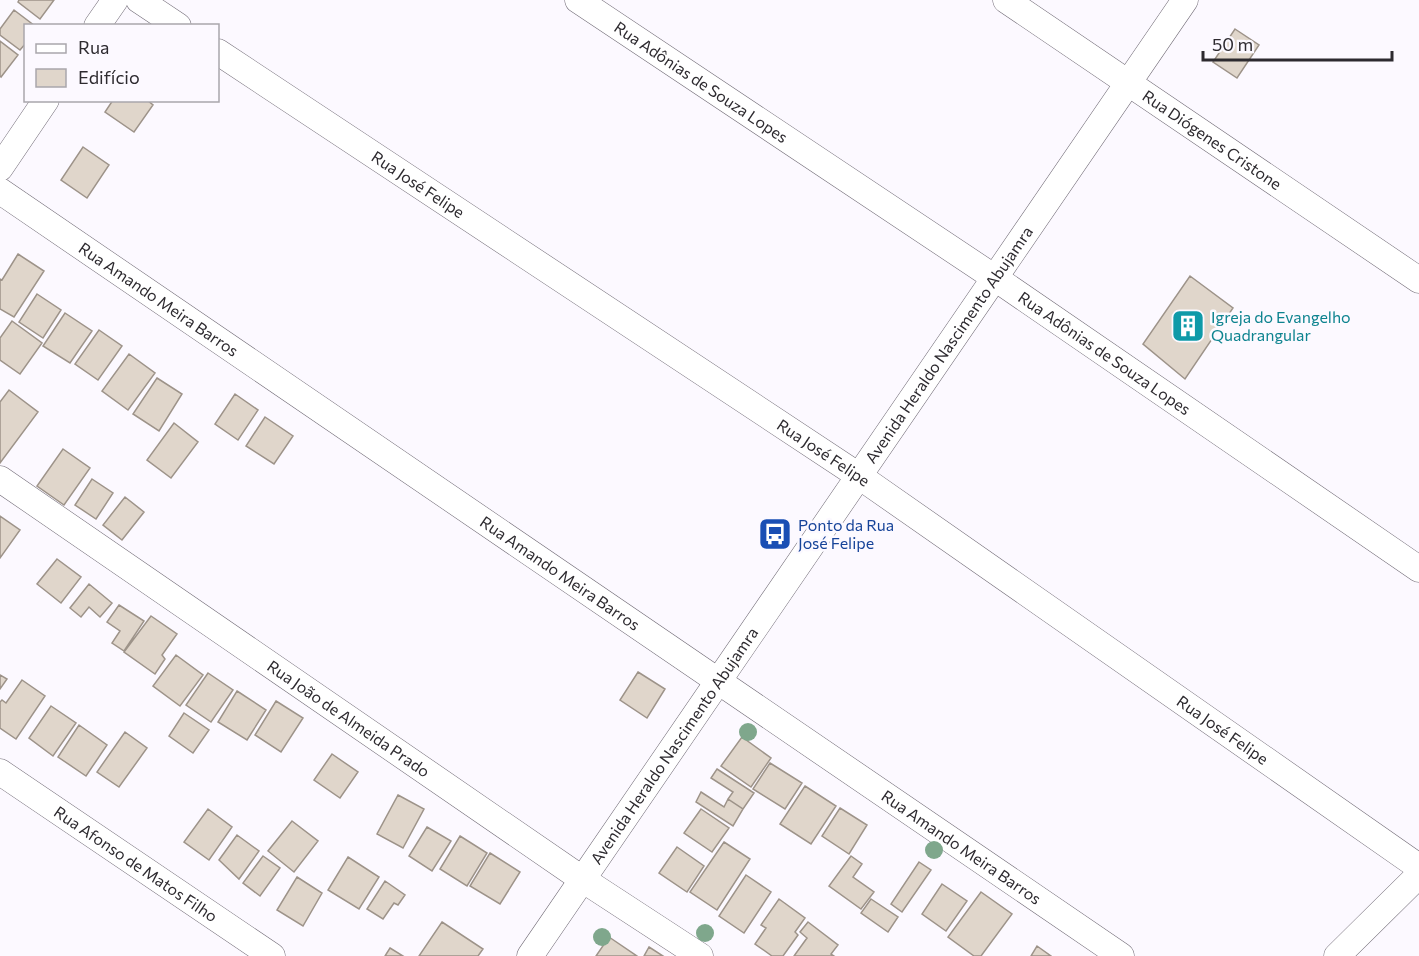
<svg xmlns="http://www.w3.org/2000/svg" width="1419" height="956" viewBox="0 0 1419 956" font-family="Commissioner,sans-serif">
<style>
.building{fill:#e0d6cb;stroke:#9d9389;stroke-width:1.5}
.lines{fill:none;stroke-linecap:round;stroke-linejoin:round}
.minor-casing{stroke:#716b76;stroke-width:27}
.minor{stroke:#fff;stroke-width:26}
.tree{fill:#7fa78c}
.labels{text-anchor:middle;stroke-width:5;stroke-linejoin:round;paint-order:stroke}
.street-label{font-size:16px;fill:#2d2a2f;stroke:#fcf9ff}
.culture-label{font-size:16px;fill:#0d838f;stroke:#fcf9ff;text-anchor:start}
.transit-label{font-size:16px;fill:#164399;stroke:#fcf9ff;text-anchor:start}
</style>
<rect width="100%" height="100%" fill="#fcf9ff"/>
<path class="building" d="M19 0H54L40 19 18 2Z
M14 10 35 26H26V43L20 50 0 35V29Z
M1235 29 1259 45 1237 78 1213 62Z
M0 41 18 55 1 77 0 76Z
M113 100H147L153 105 134 132 105 112Z
M83 147 109 165 87 198 61 180Z
M18 254 44 271 14 317 0 309V279L2 280Z
M1190 276 1233 308 1185 379 1143 344Z
M37 294 61 310 43 338 19 322Z
M65 313 92 331 70 363 43 346Z
M12 321 42 343 20 374 0 360V338Z
M99 330 122 346 98 380 75 364Z
M129 354 155 373 128 410 102 391Z
M157 378 182 394 159 431 133 414Z
M9 390 38 412 0 463V402Z
M235 394 258 410 238 440 215 424Z
M265 417 293 436 274 464 246 446Z
M174 423 198 442 171 478 147 460Z
M63 449 90 468 64 505 37 486Z
M92 479 113 493 96 519 75 505Z
M125 497 144 512 122 540 103 525Z
M0 516 20 530 0 558Z
M57 559 81 577 61 603 37 584Z
M89 584 112 603 100 617 89 607 81 617 70 608Z
M119 605 144 621 124 651 112 643 120 631 107 622Z
M151 616 177 634 162 655 165 659 155 674 124 652Z
M176 655 203 675 180 706 153 686Z
M638 672 665 689 647 718 620 700Z
M208 673 233 690 211 722 186 705Z
M0 675 7 679 0 689Z
M22 680 45 696 16 739 0 728V702L2 700 6 703Z
M237 691 266 710 247 740 218 722Z
M276 701 303 718 281 752 255 735Z
M51 706 76 723 53 756 29 738Z
M184 713 209 730 193 753 169 736Z
M79 725 107 745 86 776 58 757Z
M125 732 147 748 119 787 97 772Z
M742 737 771 758 751 787 721 766Z
M332 754 358 772 340 798 314 780Z
M770 763 802 783 785 809 753 789Z
M717 769 754 793 743 809 728 799 733 792 711 778Z
M805 786 836 806 811 844 780 824Z
M701 792 724 807 728 799 743 809 733 826 696 802Z
M398 795 424 809 403 848 377 834Z
M840 808 867 825 849 854 822 836Z
M208 809 232 827 209 860 184 842Z
M701 809 729 828 712 852 684 833Z
M292 821 318 841 294 872 268 851Z
M427 827 451 841 432 871 409 856Z
M237 835 259 851 239 879 219 860Z
M460 836 487 853 467 886 440 869Z
M724 842 750 859 717 910 690 892Z
M677 847 704 866 687 892 659 873Z
M490 853 520 872 500 904 470 886Z
M263 856 280 868 260 896 243 883Z
M851 856 862 864 853 877 874 892 861 909 829 886Z
M348 857 379 877 359 909 328 890Z
M919 862 931 870 902 912 891 904Z
M746 875 771 892 744 933 719 916Z
M297 877 322 893 303 926 277 910Z
M385 881 405 895 398 905 394 903 383 919 367 909Z
M942 884 967 901 946 931 922 914Z
M981 892 1012 914 981 956H974L948 937Z
M779 899 805 918 795 932 798 935 783 956H772L755 944 766 928 761 925Z
M871 899 898 917 888 932 861 913Z
M442 922 483 949 478 956H419Z
M808 922 838 945 831 954 834 956H794L807 938 800 932Z
M609 937 637 956H596Z
M1037 946 1051 956H1031Z
M649 947 663 956H644Z
M390 948 403 956H385Z"/>
<g class="lines">
<g class="minor-casing">
<g id="minor">
<path d="M139 0 178 26"/>
<path id="s1" d="M578 0 995 278 1419 569"/>
<path id="s2" d="M1006 0 1419 280"/>
<path d="M97 26 115 0"/>
<path id="s3" d="M218 52 859 476 1419 867"/>
<path d="M0 168 46 100"/>
<path id="s4" d="M0 191 1121 956"/>
<path id="s5" d="M0 479 582 879 700 956"/>
<path id="s6" d="M0 772 272 956"/>
<path id="s7" d="M530 956 1185 0"/>
<path d="M1337 956 1419 875"/>
</g>
</g>
<use href="#minor" class="minor"/>
</g>
<g class="tree">
<circle cx="748" cy="732" r="9"/>
<circle cx="934" cy="850" r="9"/>
<circle cx="705" cy="933" r="9"/>
<circle cx="602" cy="937" r="9"/>
</g>
<defs>
<g id="building-square" transform="scale(1.725)"><rect x="-9" y="-9" width="18" height="18" rx="4" fill="#0f9aa8" stroke="#fcf9ff"/><path d="M-4-6H4V6H1V3H-1V6H-4ZM-2.5-4.3h1.7v1.8h-1.7ZM.8-4.3h1.7v1.8H.8ZM-2.5-1h1.7V.8h-1.7ZM.8-1h1.7V.8H.8Z" fill="#fff"/></g>
<g id="bus-square" transform="scale(1.725)"><rect x="-9" y="-9" width="18" height="18" rx="4" fill="#1a4fb4" stroke="#fcf9ff"/><path d="M-5-6H5V4H4V6H2V4H-2V6H-4V4H-5ZM-3.5-4V0h7V-4ZM-3.5 1.2v1.5H-2V1.2ZM2 1.2v1.5H3.5V1.2Z" fill="#fff"/></g>
</defs>
<g fill-rule="evenodd">
<use href="#building-square" x="1188" y="326"/>
<use href="#bus-square" x="775" y="534"/>
</g>
<g class="labels">
<g class="street-label">
<text dy="6" stroke="none"><textPath href="#s1" startOffset="148">Rua Adônias de Souza Lopes</textPath></text>
<text dy="6" stroke="none"><textPath href="#s2" startOffset="249">Rua Diógenes Cristone</textPath></text>
<text dy="6" stroke="none"><textPath href="#s3" startOffset="240">Rua José Felipe</textPath></text>
<text dy="6" stroke="none"><textPath href="#s4" startOffset="192">Rua Amando Meira Barros</textPath></text>
<text dy="6" stroke="none"><textPath href="#s7" startOffset="741">Avenida Heraldo Nascimento Abujamra</textPath></text>
<text dy="6" stroke="none"><textPath href="#s1" startOffset="634">Rua Adônias de Souza Lopes</textPath></text>
<text dy="6" stroke="none"><textPath href="#s3" startOffset="726">Rua José Felipe</textPath></text>
<text dy="6" stroke="none"><textPath href="#s4" startOffset="678">Rua Amando Meira Barros</textPath></text>
<text dy="6" stroke="none"><textPath href="#s5" startOffset="423">Rua João de Almeida Prado</textPath></text>
<text dy="6" stroke="none"><textPath href="#s3" startOffset="1212">Rua José Felipe</textPath></text>
<text dy="6" stroke="none"><textPath href="#s7" startOffset="255">Avenida Heraldo Nascimento Abujamra</textPath></text>
<text dy="6" stroke="none"><textPath href="#s4" startOffset="1164">Rua Amando Meira Barros</textPath></text>
<text dy="6" stroke="none"><textPath href="#s6" startOffset="164">Rua Afonso de Matos Filho</textPath></text>
</g>
<g class="culture-label">
<text x="1211" y="323">Igreja do Evangelho<tspan x="1211" dy="18">Quadrangular</tspan></text>
</g>
<g class="transit-label">
<text x="798" y="531">Ponto da Rua<tspan x="798" dy="18">José Felipe</tspan></text>
</g>
</g>
<rect x="24" y="24" width="195" height="78" fill="#fcf9ff" stroke="#a9a6ac" stroke-width="1.5"/>
<rect x="36" y="44" width="30" height="9" fill="#ffffff" stroke="#a9a6ac" stroke-width="1.5"/>
<text x="78" y="54" font-size="18" fill="#2d2a2f">Rua</text>
<rect x="36" y="69" width="30" height="18" fill="#e0d6cb" stroke="#a9a6ac" stroke-width="1.5"/>
<text x="78" y="84" font-size="18" fill="#2d2a2f">Edifício</text>
<path d="M1203 51v9h189v-9" fill="none" stroke="#2d2a2f" stroke-width="3"/>
<text x="1212" y="51" font-size="18" fill="#2d2a2f" stroke="#fcf9ff" stroke-width="4.5" paint-order="stroke">50 m</text>
</svg>
